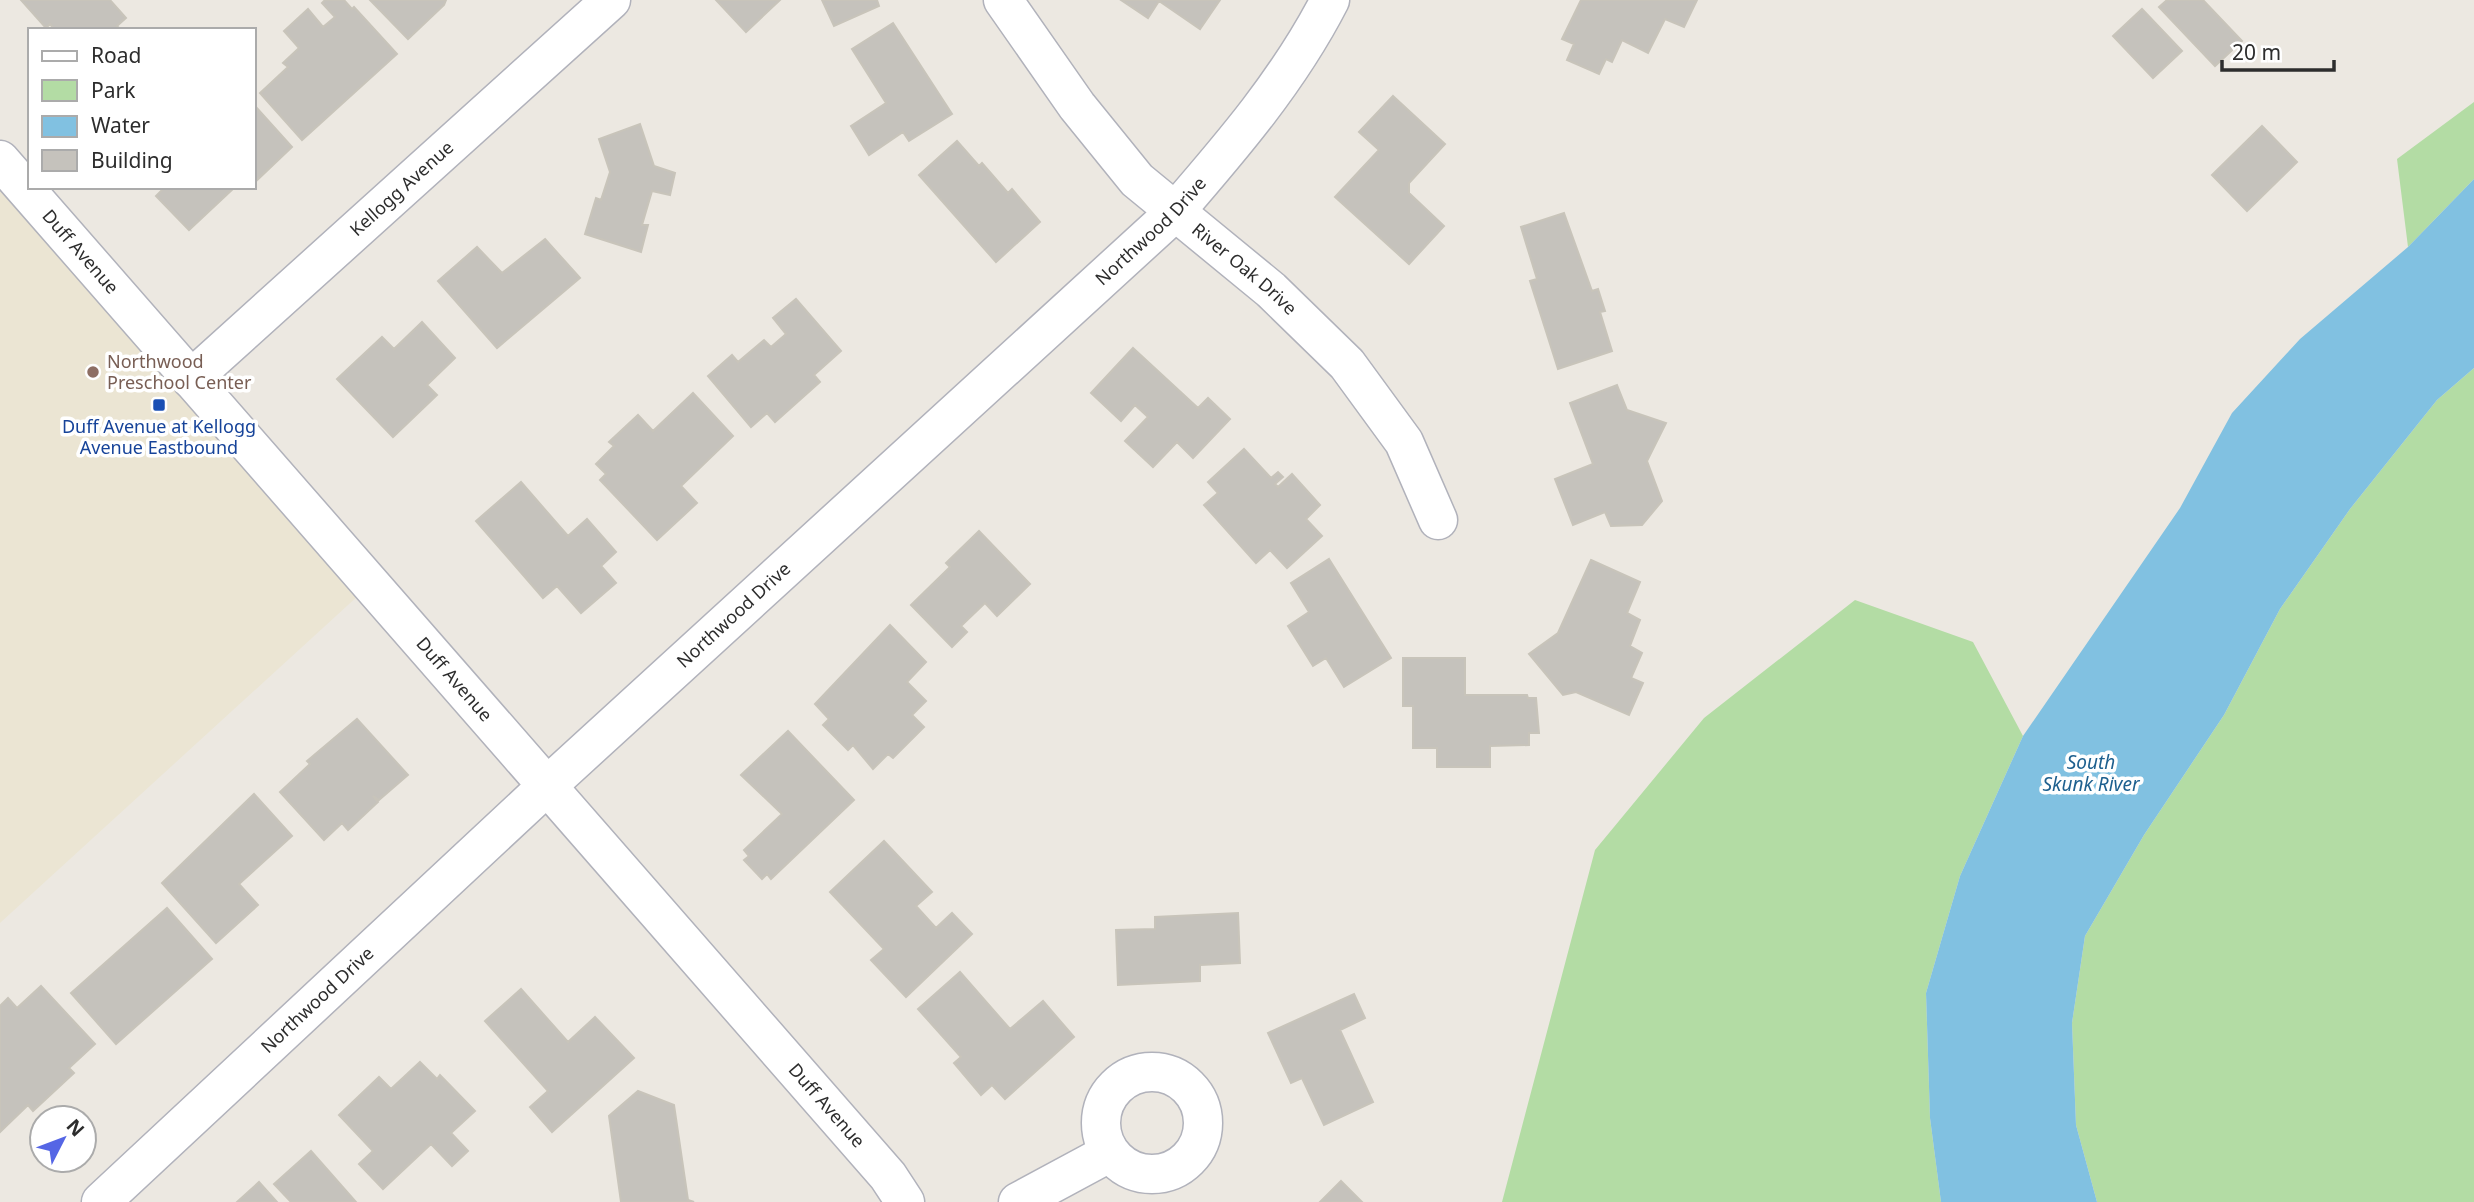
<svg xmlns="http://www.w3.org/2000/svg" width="2474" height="1202" viewBox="0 0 2474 1202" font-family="'Noto Sans',sans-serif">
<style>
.education{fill:#ebe5d3}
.green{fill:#b3dca4}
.water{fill:#81c1e1}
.building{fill:#c5c2bc;stroke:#c8c4ba;stroke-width:2}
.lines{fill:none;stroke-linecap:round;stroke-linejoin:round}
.minor-casing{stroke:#b1b2bb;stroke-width:41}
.secondary-casing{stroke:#b1b2bb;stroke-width:41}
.minor{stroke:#fff;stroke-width:38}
.secondary{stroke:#fff;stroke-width:38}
.education-dot{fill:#8d6e63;stroke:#fff;stroke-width:2.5}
.transit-dot{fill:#1a4fb4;stroke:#fff;stroke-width:2.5}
.labels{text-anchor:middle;stroke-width:7;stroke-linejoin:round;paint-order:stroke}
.street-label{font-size:18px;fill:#2d2d2d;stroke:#fff}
.education-label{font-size:18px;fill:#785e54;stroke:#fff;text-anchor:start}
.transit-label{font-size:18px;fill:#164399;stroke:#fff}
.water-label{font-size:19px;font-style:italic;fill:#1e608f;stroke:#fff}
</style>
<rect width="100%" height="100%" fill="#ece8e1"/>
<path class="education" d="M0 160 371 584 0 923Z"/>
<path class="green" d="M2474 102V179L2408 247 2397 159Z
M2474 368V1202H2097L2076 1125 2072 1023 2085 936 2144 835 2224 715 2280 609 2350 509 2437 400Z
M1855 600 1973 642 2023 736 1960 876 1926 993 1930 1118 1941 1202H1502L1595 850 1704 718Z"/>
<path class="water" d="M2474 179V368L2437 400 2350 509 2280 609 2224 715 2144 835 2085 936 2072 1023 2076 1125 2097 1202H1941L1930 1118 1926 993 1960 876 2023 736 2180 508 2232 413 2300 339 2408 247Z"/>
<path class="building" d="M21 0H110L126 18 117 26 121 30H55L50 24 46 28Z
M325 0H344L352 9 354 7 397 54 302 140 260 93 288 67 283 63 299 48 284 31 308 9 323 27 335 17 322 3Z
M370 0H446L444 5 408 39Z
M716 0H780L746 32Z
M822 0H877L879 6 834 26Z
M1121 0H1220L1200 29 1159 1 1148 18Z
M1581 0H1697L1684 27 1665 19 1648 53 1622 40 1612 62 1606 59 1599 74 1567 60 1574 44 1562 39Z
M2167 0H2203L2242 41 2215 66 2159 7Z
M2142 9 2182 51 2153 78 2113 36Z
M893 23 952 114 909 141 903 132 869 155 851 126 886 103 852 49Z
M1393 96 1445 144 1409 183V193L1444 226 1409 264 1335 197 1379 150 1359 132Z
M255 106 292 147 254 183V107Z
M640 124 654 166 675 173 670 195 652 191 642 225H648L641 252 585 234 596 198 601 200 610 172 599 139Z
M2262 126 2297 162 2247 211 2212 175Z
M957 141 979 166 982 163 1008 193 1012 189 1040 222 996 262 919 175Z
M165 187H235L189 230 156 196Z
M1564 213 1592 291 1598 289 1605 311 1600 312 1612 351 1558 369 1530 281 1537 279 1521 227Z
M545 239 580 278 497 348 438 281 477 247 502 273Z
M796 299 841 351 814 375 820 382 775 422 767 413 751 427 708 376 732 355 738 362 764 340 771 347 786 334 773 318Z
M422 322 455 358 427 385 437 395 393 437 337 379 382 337 394 349Z
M1133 348 1198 408 1208 398 1230 419 1193 458 1177 442 1153 467 1125 441 1148 417 1135 405 1121 421 1091 393Z
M1617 385 1627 410 1666 423 1647 461 1662 501 1642 525 1611 526 1605 512 1573 525 1555 479 1593 464 1570 403Z
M693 393 733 436 681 486 697 503 657 540 600 480 606 474 596 464 614 446 609 442 638 415 653 431Z
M1244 449 1271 478 1278 472 1283 477 1275 484 1278 487 1292 474 1320 505 1306 519 1322 536 1287 568 1270 550 1256 563 1204 505 1218 493 1208 482Z
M521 482 568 536 587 519 616 552 601 566 616 583 581 613 557 586 543 598 476 521Z
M979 531 1030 584 997 616 985 603 961 626 967 632 952 647 911 605 950 567 946 563Z
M1329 559 1391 658 1344 687 1326 658 1313 666 1288 626 1309 612 1291 583Z
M1591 560 1640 582 1627 613 1640 620 1630 646 1642 653 1631 678 1643 683 1629 715 1576 692 1563 695 1529 654 1558 633Z
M890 625 926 662 907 682 926 701 912 715 924 727 893 758 888 754 873 769 853 745 848 750 823 725 829 719 815 704Z
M1403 658H1465V695H1527L1528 698H1536L1539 733H1529V745L1490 746V767H1437V748H1413V706H1403Z
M357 719 408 775 379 800 373 796 378 802 348 830 342 823 324 840 280 792 310 764 307 761Z
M788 731 854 800 771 879 767 874 762 879 744 860 749 856 744 850 782 814 741 775Z
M254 794 292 836 239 884 258 905 216 943 162 883Z
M884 841 932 892 916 906 936 928 952 913 972 934 906 997 871 960 884 949 830 892Z
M167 908 212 959 116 1044 71 993Z
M1238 913 1240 963 1200 965V981L1118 985 1116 930 1155 929V917Z
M960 972 1010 1029 1043 1001 1074 1037 1005 1099 992 1085 981 1095 954 1063 961 1057 918 1009Z
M41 986 95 1044 69 1068 74 1073 33 1111 28 1105 0 1132V1006L8 998 17 1008Z
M521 989 568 1042 595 1017 634 1058 552 1132 530 1107 548 1091 485 1021Z
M1354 994 1365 1018 1340 1030 1373 1102 1324 1125 1302 1078 1291 1083 1268 1033Z
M420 1062 437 1079 440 1075 475 1111 451 1133 468 1151 452 1166 431 1144 383 1189 359 1164 373 1151 339 1115 379 1077 391 1089Z
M638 1091 674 1105 688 1200 694 1202H621L609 1116Z
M311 1151 356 1202H291L274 1184Z
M1341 1181 1362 1202H1320Z
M259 1182 277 1202H237Z"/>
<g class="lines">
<g class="minor-casing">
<g id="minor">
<path id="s1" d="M1003 0 1077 106 1137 180 1271 290 1347 364 1404 442 1438 520"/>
<path id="s2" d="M191 379 611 0"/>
<circle cx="1152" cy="1123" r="51"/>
<path id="s3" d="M101 1202 547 786 1174 213C1232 146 1289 80 1330 0"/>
<path d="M1018 1202 1109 1153"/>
</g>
</g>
<g class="secondary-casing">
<g id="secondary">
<path id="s4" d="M0 160 888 1176 905 1202"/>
</g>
</g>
<use href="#minor" class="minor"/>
<use href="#secondary" class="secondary"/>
</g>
<circle class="education-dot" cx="93" cy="372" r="7"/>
<rect class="transit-dot" x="152" y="398" width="14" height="14" rx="3.5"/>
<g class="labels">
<g class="street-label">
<text dy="6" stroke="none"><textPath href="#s2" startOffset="284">Kellogg Avenue</textPath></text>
<text dy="6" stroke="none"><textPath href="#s3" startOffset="1430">Northwood Drive</textPath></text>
<text dy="6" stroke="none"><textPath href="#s4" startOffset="122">Duff Avenue</textPath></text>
<text dy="6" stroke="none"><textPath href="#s1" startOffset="364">River Oak Drive</textPath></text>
<text dy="6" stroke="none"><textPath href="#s3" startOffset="863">Northwood Drive</textPath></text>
<text dy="6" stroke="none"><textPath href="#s4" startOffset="690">Duff Avenue</textPath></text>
<text dy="6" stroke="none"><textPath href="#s3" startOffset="296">Northwood Drive</textPath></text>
<text dy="6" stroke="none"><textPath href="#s4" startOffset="1256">Duff Avenue</textPath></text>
</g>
<g class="education-label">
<text x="107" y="368">Northwood<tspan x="107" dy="21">Preschool Center</tspan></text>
</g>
<g class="transit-label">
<text x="159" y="433">Duff Avenue at Kellogg<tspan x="159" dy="21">Avenue Eastbound</tspan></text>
</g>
<g class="water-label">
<text x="2091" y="769">South<tspan x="2091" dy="22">Skunk River</tspan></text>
</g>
</g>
<rect x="28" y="28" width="228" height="161" fill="#ffffff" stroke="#ababab" stroke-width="2"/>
<rect x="42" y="51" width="35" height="10" fill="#ffffff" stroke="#ababab" stroke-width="2"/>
<text x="91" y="63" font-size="21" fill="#2d2d2d">Road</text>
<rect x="42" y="80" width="35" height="21" fill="#b3dca4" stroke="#ababab" stroke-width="2"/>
<text x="91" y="98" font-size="21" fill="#2d2d2d">Park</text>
<rect x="42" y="116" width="35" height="21" fill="#81c1e1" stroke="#ababab" stroke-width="2"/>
<text x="91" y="133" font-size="21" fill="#2d2d2d">Water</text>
<rect x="42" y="150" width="35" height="21" fill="#c5c2bc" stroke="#ababab" stroke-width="2"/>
<text x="91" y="168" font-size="21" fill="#2d2d2d">Building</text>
<g transform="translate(63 1139) rotate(48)"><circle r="33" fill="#ffffff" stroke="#ababab" stroke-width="2"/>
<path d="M0-5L12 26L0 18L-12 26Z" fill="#5566e5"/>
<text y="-10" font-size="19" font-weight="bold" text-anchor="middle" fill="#2d2d2d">N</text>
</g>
<path d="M2222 60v10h112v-10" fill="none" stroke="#2d2d2d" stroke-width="3.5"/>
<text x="2232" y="60" font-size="21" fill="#2d2d2d" stroke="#ffffff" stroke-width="5" paint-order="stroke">20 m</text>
</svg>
